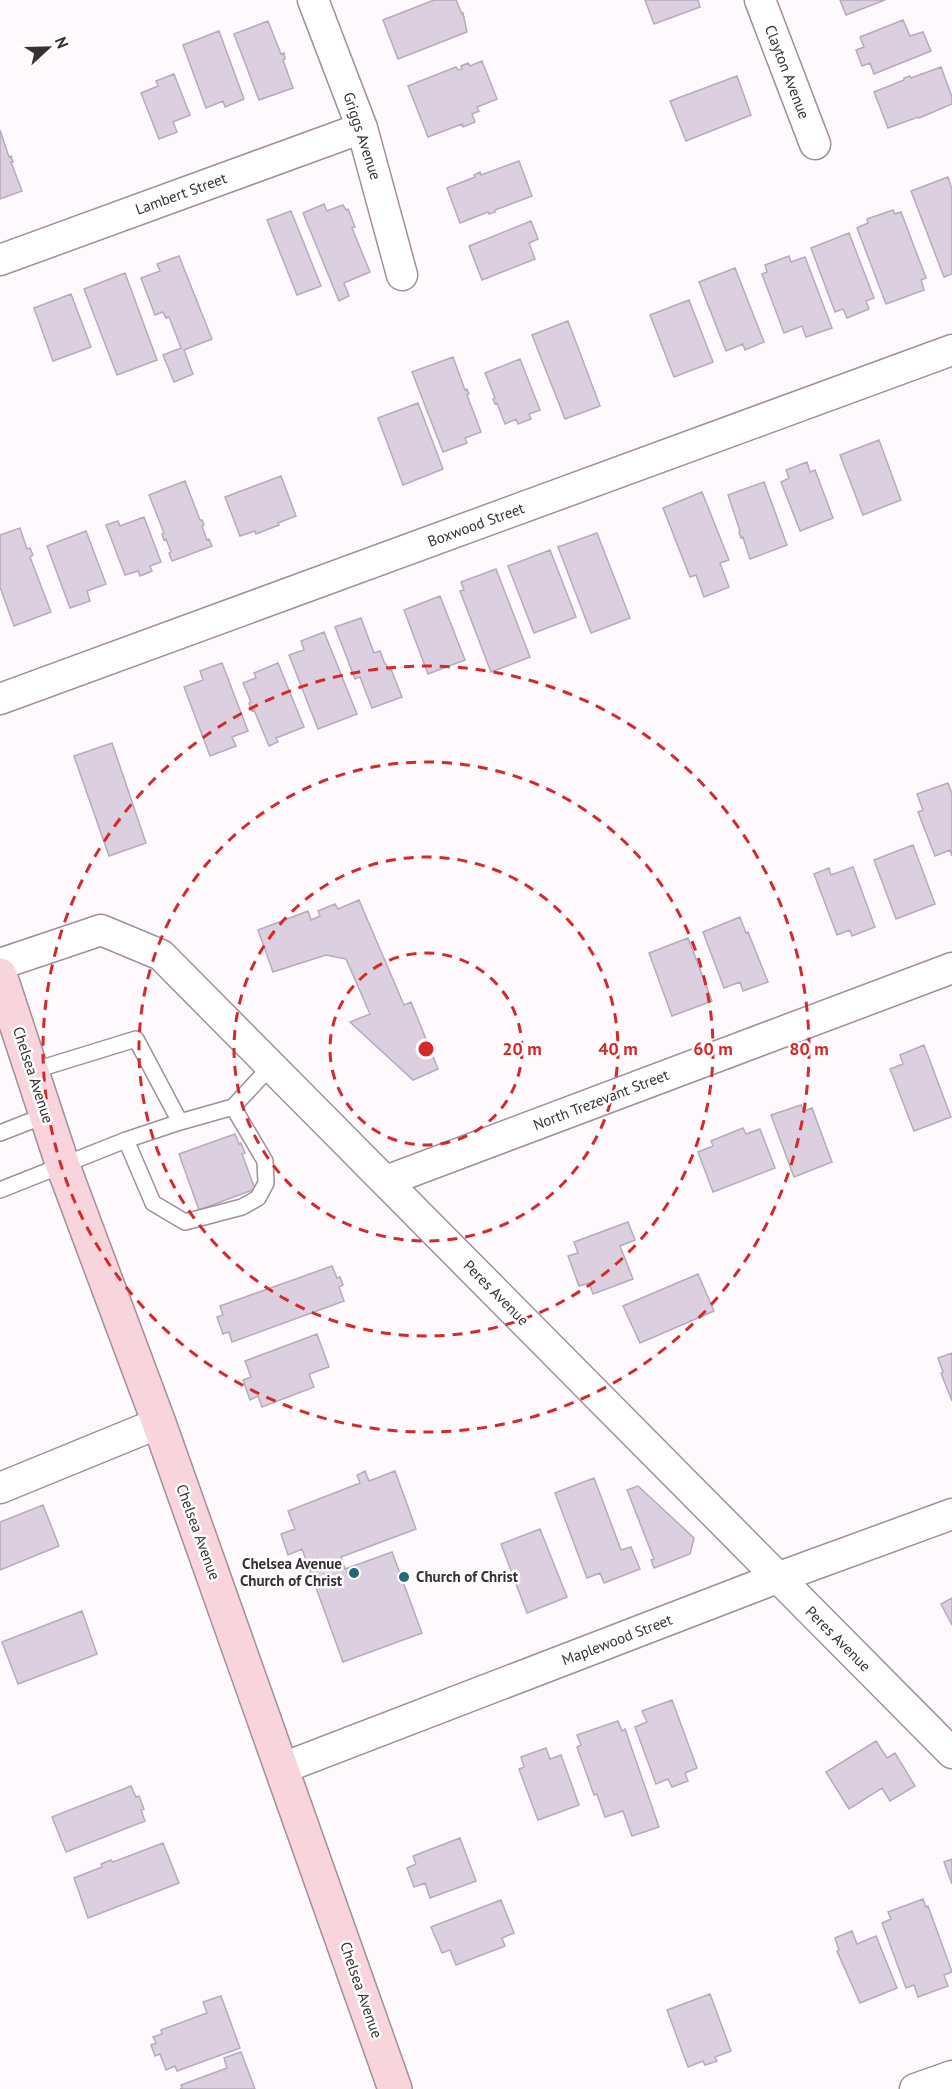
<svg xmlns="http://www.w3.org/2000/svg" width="952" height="2089" viewBox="0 0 952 2089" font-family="'PT Sans',sans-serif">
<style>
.building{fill:#dccfe0;stroke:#b7abbb;stroke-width:1.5}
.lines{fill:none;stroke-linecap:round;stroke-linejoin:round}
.service-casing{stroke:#a18f99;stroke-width:18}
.minor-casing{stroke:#a18f99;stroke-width:33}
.secondary-casing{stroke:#a18f99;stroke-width:36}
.service{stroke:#fff;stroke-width:15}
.minor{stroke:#fff;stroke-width:30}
.secondary{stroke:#f8d5dd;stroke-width:33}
.ring{fill:none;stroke:#d62828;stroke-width:3;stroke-dasharray:10 8}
.poi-dot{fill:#246879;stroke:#fff;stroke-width:2}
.labels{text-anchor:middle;stroke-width:5;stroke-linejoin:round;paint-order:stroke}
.street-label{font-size:15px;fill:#383035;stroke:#fff}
.poi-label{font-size:15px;font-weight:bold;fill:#383035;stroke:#fff;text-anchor:end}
.centre{fill:#d62828;stroke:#fff;stroke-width:3}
.ring-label{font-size:18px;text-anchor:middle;font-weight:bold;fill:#d62828;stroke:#fff;stroke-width:5;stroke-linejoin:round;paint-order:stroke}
</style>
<rect width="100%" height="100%" fill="#fdf9fc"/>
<path class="building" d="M434 0H456L462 14 463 13 467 32 398 59 383 20Z
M645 0H698L700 7 654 24Z
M840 0H885L846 15Z
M903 20 910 36 923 32 931 51 874 74 870 63 862 66 856 50 864 47 860 37Z
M268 21 281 54 284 53 285 59 283 60 293 88 259 100 234 34Z
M219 31 244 99 225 107 223 101 206 108 183 45Z
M482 61 497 99 477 107 479 111 472 114 475 122 463 127 462 124 428 137 408 86 456 67 458 70 462 69 461 66 468 63 470 66Z
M941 67 952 97V104L919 118 918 117 888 128 874 92 904 80V78L910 76 911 78Z
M174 74 190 115 173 122 177 132 159 139 141 93 158 86 156 81Z
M737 76 751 115 686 141 670 101Z
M0 130 9 157 11 156 13 162H11L22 191 0 199Z
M519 161 532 196 495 210V212L489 214 488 212 460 223 447 188 475 177 474 175 480 172 481 175Z
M948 177 952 189V274L944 277 911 191Z
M324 204 327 211 343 205 346 210 348 209 355 227 352 228 370 272 344 283 349 296 339 301 303 213Z
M893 210 895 214 901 212 926 278 921 280 924 290 886 304 857 228 868 223 867 219Z
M291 211 321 286 297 295 267 220Z
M531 221 538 239 529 243 535 259 482 280 469 246Z
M849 233 874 298 866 301 869 309 847 318 843 309 835 312 811 248Z
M179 256 212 339 184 350 193 374 174 382 163 355 181 348 169 317 166 318 163 312 155 315 141 278 160 271 157 264Z
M789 256 791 262 805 257 832 328 806 337 802 326 784 333 762 274 767 272 765 265Z
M735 268 764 342 745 350 743 344 726 351 699 282Z
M125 273 157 360 117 375 84 289Z
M71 294 91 347 53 361 34 308Z
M689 300 713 362 674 377 650 315Z
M568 321 600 406 565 419 532 335Z
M453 357 465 390 467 389 469 394 467 395 481 432 465 438 467 443 443 452 412 372Z
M520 359 540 410 529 414 531 419 518 424 516 419 505 424 497 403 495 404 493 399 495 398 485 373Z
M418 403 443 469 403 485 378 418Z
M879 440 901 500 863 515 840 455Z
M807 462 810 472 815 470 833 518 800 531 781 482 789 478 786 470Z
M281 476 296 516 278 523 279 525 256 534 255 531 240 536 225 497Z
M185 481 200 520H202L204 525 202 526 207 540 209 539 212 546 172 561 169 553 171 552 166 539 164 540 162 534 164 533 149 495Z
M764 482 787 545 750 559 743 537 741 538 739 532 740 531 728 495Z
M702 492 729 560 720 563 729 587 704 597 696 575 690 577 663 508Z
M144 517 161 562 150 566 152 571 140 576 138 571 125 575 106 525 118 521 120 526Z
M20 528 27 549 30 548 33 555 30 557 51 612 14 626 0 587V535Z
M86 531 106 584 87 591 90 601 70 608 47 546Z
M597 533 630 618 591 633 558 547Z
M550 550 576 617 534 633 508 566Z
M496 569 530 657 491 672 460 591 464 590 461 582Z
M440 596 465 660 428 674 404 610Z
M361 618 374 653 380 651 385 664H386L389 670 391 669 402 697 372 708 360 677 355 679 335 627Z
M324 632 357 714 318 729 289 655 304 650 301 641Z
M222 663 248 731 232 737 236 746 210 756 184 687 203 680 200 671Z
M278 663 304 727 276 738 278 742 269 746 254 710 252 711 249 703 251 702 243 683 256 678 254 673Z
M112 743 146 843 109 856 74 756Z
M948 783 952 794V856L950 850 935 856 918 812 923 810 917 794Z
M913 845 935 904 896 919 874 860Z
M853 867 875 927 852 936 850 930 837 935 814 874 829 868 831 875Z
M359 900 404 1005 411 1002 438 1069 413 1080 350 1022 370 1014 346 959 326 955 273 972 258 930 308 911 311 920 320 916 318 911 335 904 338 909Z
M740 917 746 933 748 932 768 982 743 991 740 982 724 988 703 932Z
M688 938 712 1001 672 1016 649 953Z
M924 1045 951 1117 914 1131 890 1069 903 1064 900 1055Z
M801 1105 804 1111 812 1108 832 1162 794 1177 771 1115Z
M743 1128 746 1134 760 1129 775 1168 713 1192 698 1152 713 1146 711 1141Z
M235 1134 239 1144 241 1143 245 1153 242 1154 255 1189 199 1210 179 1154Z
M628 1222 635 1240 620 1246 633 1279 593 1294 589 1283 579 1286 568 1256 578 1253 574 1242Z
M332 1266 337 1278 340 1277 343 1285 339 1287 344 1301 232 1342 229 1332 223 1334 217 1317 223 1315 220 1306Z
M698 1274 714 1311 640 1343 623 1306Z
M317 1334 329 1367 309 1374 314 1387 262 1407 258 1396 250 1400 243 1380 251 1377 245 1361Z
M952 1353V1401L941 1373 943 1372 938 1358Z
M365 1471 369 1481 395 1471 416 1529 341 1557 345 1569 392 1552 422 1633 343 1662 302 1549 288 1555 281 1534 295 1529 288 1511 360 1483 357 1475Z
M594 1478 621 1550 631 1547 640 1569 604 1583 600 1573 587 1578 555 1493Z
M638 1486 694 1538 690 1554 654 1568 651 1560 654 1559 627 1490Z
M43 1505 59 1546 0 1570V1522Z
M540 1529 567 1597 527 1613 501 1544Z
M952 1598V1625L941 1604Z
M82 1611 97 1654 18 1684 2 1642Z
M672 1700 697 1768 685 1773 688 1781 672 1787 668 1779 656 1784 635 1727 647 1722 642 1711Z
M618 1721 622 1731 625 1729 659 1827 632 1836 623 1811 605 1817 597 1794 594 1795 577 1747 581 1745 577 1735Z
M876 1741 887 1758 895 1753 915 1786 890 1801 882 1788 849 1809 826 1772Z
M546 1748 550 1759 561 1755 579 1805 538 1820 519 1769 524 1767 521 1757Z
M131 1786 136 1797 139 1796 144 1809 141 1810 145 1821 66 1852 52 1817Z
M460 1838 476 1881 430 1898 425 1883 414 1887 407 1868 416 1864 413 1856Z
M163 1843 179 1883 88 1918 74 1878 102 1867 101 1864 111 1860 113 1862Z
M952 1859V1884L944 1862Z
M923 1899 926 1907 928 1906 952 1972 944 1975 948 1986 918 1997 914 1985 906 1988 882 1923 891 1919 888 1912Z
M501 1900 514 1933 502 1938 505 1946 456 1965 450 1950 442 1953 431 1927Z
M852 1931 857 1944 876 1936 897 1988 860 2003 837 1951 839 1950 835 1938Z
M710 1994 731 2051 715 2057 717 2061 705 2065 703 2061 688 2067 667 2010Z
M221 1996 240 2048 177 2071 175 2066 166 2070 160 2054 155 2056 151 2045 156 2043 153 2037 162 2034 161 2030 207 2013 203 2002Z
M241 2052 255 2089H180L182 2088 181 2085 227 2068 224 2058Z"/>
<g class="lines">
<g class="service-casing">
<path id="service" d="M32 1071 136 1039 180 1122 233 1107 271 1066
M0 1133 46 1115
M126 1140 153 1203 185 1222 242 1207 258 1198 266 1183 265 1161 233 1107
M0 1190 126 1140 180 1122"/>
</g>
<g class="minor-casing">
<path id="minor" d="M313 0 362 128 402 275
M760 0 815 144
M0 260 362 128
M0 699 952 350
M0 964 101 930 161 955 952 1753
M386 1181 952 968
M0 1488 159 1423
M283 1768 777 1578 952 1514
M915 2089 952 2076"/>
</g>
<g class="secondary-casing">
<path id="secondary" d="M0 975 63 1166 159 1423 395 2089"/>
</g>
<use href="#service" class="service"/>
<use href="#minor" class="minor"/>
<use href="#secondary" class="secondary"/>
</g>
<g class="ring">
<circle cx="426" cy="1049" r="96"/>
<circle cx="426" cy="1049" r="192"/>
<circle cx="426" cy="1049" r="287"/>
<circle cx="426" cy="1049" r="383"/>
</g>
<g class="poi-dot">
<circle cx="354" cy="1573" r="6"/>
<circle cx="404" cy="1577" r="6"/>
</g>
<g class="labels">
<g class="street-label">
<text transform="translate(787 72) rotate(69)" y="5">Clayton Avenue</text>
<text transform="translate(362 136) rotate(72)" y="5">Griggs Avenue</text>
<text transform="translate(181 194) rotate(-20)" y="5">Lambert Street</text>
<text transform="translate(476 525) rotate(-20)" y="5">Boxwood Street</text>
<text transform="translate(33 1075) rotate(72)" y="5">Chelsea Avenue</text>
<text transform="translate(601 1100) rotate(-21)" y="5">North Trezevant Street</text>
<text transform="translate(496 1293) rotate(45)" y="5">Peres Avenue</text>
<text transform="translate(198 1532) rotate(70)" y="5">Chelsea Avenue</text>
<text transform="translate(838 1639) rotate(45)" y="5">Peres Avenue</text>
<text transform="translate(617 1640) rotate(-21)" y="5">Maplewood Street</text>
<text transform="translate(361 1990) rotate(71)" y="5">Chelsea Avenue</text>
</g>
<g class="poi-label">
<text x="342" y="1569">Chelsea Avenue<tspan x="342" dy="17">Church of Christ</tspan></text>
<text x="416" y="1582" text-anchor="start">Church of Christ</text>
</g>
</g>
<circle cx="426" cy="1049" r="9" class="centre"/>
<g class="ring-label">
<text x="522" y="1055">20 m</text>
<text x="618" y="1055">40 m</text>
<text x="713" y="1055">60 m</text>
<text x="809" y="1055">80 m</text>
</g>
<g transform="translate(48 48) rotate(68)" stroke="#ffffff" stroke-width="4.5" paint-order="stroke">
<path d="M0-4.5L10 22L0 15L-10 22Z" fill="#383035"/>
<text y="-9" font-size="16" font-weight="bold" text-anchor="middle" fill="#383035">N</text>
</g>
</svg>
